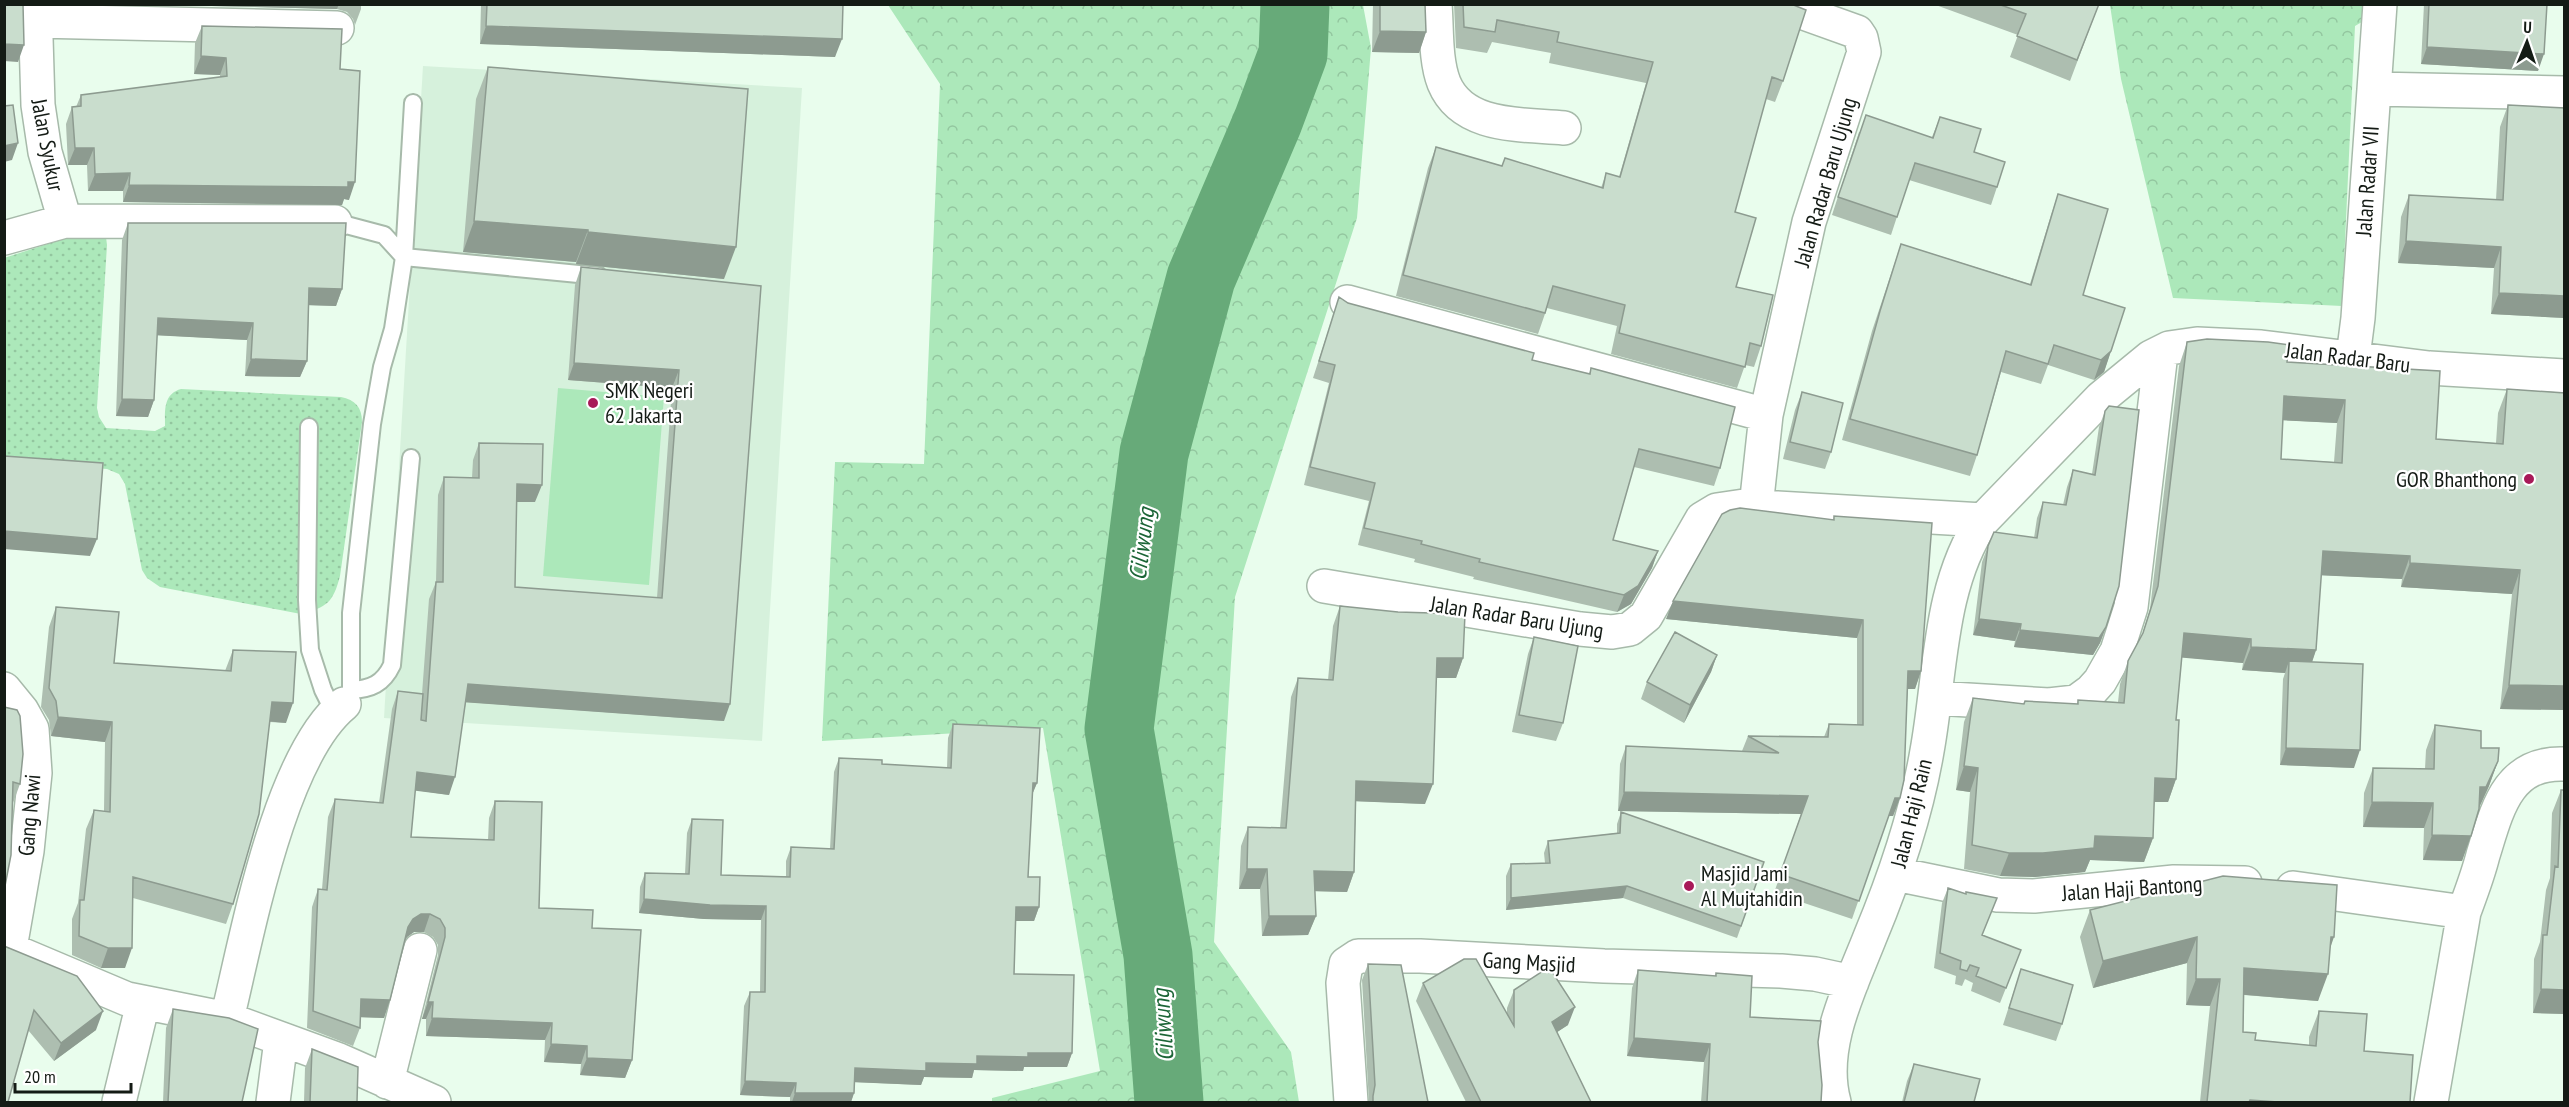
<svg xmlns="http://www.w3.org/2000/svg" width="2569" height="1107" viewBox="0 0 2569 1107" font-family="'PT Sans Narrow',sans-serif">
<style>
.built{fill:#d6f1dc}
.grass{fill:url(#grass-dots)}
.forest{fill:url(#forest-crowns)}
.pitch{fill:#ace8ba}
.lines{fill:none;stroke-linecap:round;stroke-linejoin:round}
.river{stroke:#67aa79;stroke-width:69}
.service-casing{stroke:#a7baaa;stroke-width:20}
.minor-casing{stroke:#a7baaa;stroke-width:36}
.service{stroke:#fff;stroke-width:16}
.minor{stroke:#fff;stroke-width:33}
.wall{fill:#adbeb0;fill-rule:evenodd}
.shaded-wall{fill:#8d9b90}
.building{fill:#c9ddcd;stroke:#8d9b90;stroke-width:1.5;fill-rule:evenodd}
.poi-dot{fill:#a81958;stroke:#fff;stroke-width:2}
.labels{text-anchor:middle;stroke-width:4.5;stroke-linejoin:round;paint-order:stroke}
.street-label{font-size:22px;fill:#141b15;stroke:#fff}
.poi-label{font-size:22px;fill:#141b15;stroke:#fff;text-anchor:start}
.water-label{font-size:24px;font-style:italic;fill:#1c6537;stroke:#fff}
</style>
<defs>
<pattern id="grass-dots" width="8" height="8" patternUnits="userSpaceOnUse" patternTransform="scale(1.5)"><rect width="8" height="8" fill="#ace8ba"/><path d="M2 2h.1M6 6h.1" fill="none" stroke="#93c69f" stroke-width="1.8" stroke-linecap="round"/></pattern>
<pattern id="forest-crowns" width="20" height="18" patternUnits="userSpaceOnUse" patternTransform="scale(1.5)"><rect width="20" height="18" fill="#ace8ba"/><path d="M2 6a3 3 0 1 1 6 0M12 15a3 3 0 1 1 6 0" fill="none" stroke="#93c69f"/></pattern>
</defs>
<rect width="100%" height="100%" fill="#e9fded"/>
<path class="built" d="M423 66 802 88 762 741 384 718Z"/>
<path class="grass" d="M82 233 106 237 107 245 97 408 99 417 106 428 155 431 165 426C165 411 163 394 181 389L341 397C355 400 362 407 362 422L340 576C333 603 327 607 301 614L160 587 147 578 142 570 125 484 119 474 107 469 5 461 4 258Z"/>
<path class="forest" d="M888 5H1363L1371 48 1357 218 1235 597 1214 942 1291 1052 1299 1102H992V1098L1100 1071 1043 728 822 741 835 462 924 464 940 84Z
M2110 5H2391L2355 26 2342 306 2173 298 2121 79Z"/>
<path class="pitch" d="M558 388 664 397 649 585 543 576Z"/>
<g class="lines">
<path class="river" d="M1169 1102 1158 955 1119 729 1154 453 1201 278 1268 121 1293 54 1295 4"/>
<g class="service-casing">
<path id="service" d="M413 103 404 257 599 276
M335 222 384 235 404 257 393 329 382 367 372 424 351 613V690L344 704
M309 427 307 600 310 650 323 690 334 712
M351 690C371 689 383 684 392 665L411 458"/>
</g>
<g class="minor-casing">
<path id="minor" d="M35 4 38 105 45 152 65 221
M1435 4C1437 29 1435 60 1444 83 1463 129 1523 124 1564 128
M36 21 337 28
M2374 89 2564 93
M4 238 65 221 335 222
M1347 302 1766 415
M2353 357 2358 318 2380 4
M1756 507 1766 415 1809 222 1864 52 1861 38 1857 32 1779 4
M1324 586 1580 629 1612 632 1630 629 1646 616 1702 519 1717 510 1744 506 1983 520
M4 689 22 711 32 729 35 773 27 851 10 948
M1935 698 2049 705 2076 702 2091 691 2100 681 2117 651 2131 607 2161 353
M1896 874 1998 895 2034 896 2174 882 2245 883
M2293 888 2464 912
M4 947 127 999 227 1019 339 1060 434 1102
M227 1019C247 937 279 757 344 704
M387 1082 420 950
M119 1102 143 1003
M273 1102 281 1040
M1351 1102 1343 983 1346 964 1358 956H1420L1604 966 1781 971 1815 974 1852 982
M1834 1102C1819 1047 1850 988 1870 937 1895 877 1916 816 1927 751 1941 675 1938 586 1983 520L2101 398 2151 357 2169 348 2197 344 2261 347 2429 368 2564 376
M2431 1102 2464 912C2471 893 2478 875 2483 855 2497 810 2507 762 2564 764"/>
</g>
<use href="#service" class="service"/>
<use href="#minor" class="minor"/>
</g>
<path class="wall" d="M167 4H361V9L355 25 353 19 347 12 337 9 167 5Z
M481 4H843L835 57 480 44Z
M1373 4H1425L1426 32 1419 53 1372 52Z
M1454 4H1791L1783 81 1775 102 1766 99 1735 212 1736 287 1761 346 1754 367 1745 365 1737 388 1611 354 1617 326 1547 308 1538 334 1396 296 1428 168 1436 147 1502 166 1601 188 1606 173 1619 177 1646 83 1549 63 1551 53 1492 42 1487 53 1456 48Z
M1933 4H2099L2070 81 2010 57 2018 35Z
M2424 4H2547L2538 71 2421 64Z
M202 26 340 69 349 200 344 199 342 205 123 202V191H88L87 165H68L66 124 72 107H76L81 95 220 77V75L194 74 195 43Z
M488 67 724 279 576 264V262L463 252 476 99Z
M2508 105 2565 318 2491 314 2494 268 2398 263 2401 217 2409 195 2496 200 2500 127Z
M1940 117 1974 152 1997 187 1991 205 1909 180 1891 235 1832 215 1859 132 1932 137Z
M2058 194 2083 295 2111 351 2104 372 2094 380 2048 365 2041 384 2001 372 1977 455 1970 476 1842 440 1872 331 1901 244 2030 284 2051 215Z
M128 223 342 289 336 306 309 305 307 361 300 377 245 376 247 340 157 335 154 400 148 417 116 416 122 240Z
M581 267 761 286 724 721 466 702 449 795 415 790 411 837 488 840 489 818 495 801 539 908 592 928 632 1060 625 1078 580 1075 581 1064 544 1062 545 1040 426 1036V1019H422L438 955V945L433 937 424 932H414L407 937 384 1018 360 1017V1028L353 1046 307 1028 312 907 318 889H322L328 817 335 799 379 803 392 709 398 691 422 694 429 599 436 582 438 495 444 477 472 478 473 460 479 443 535 502H516L515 587 657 598 672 388 568 380 575 285Z
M1339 297 1348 303 1532 360 1589 374 1591 368 1720 468 1714 486 1634 467 1613 540 1658 551 1652 568 1631 604 1617 612 1473 579 1474 577 1414 562 1415 559 1358 545 1369 501 1304 485 1329 383 1313 378Z
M2187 342 2287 362 2436 439 2496 443 2498 413 2507 389 2565 710 2500 709 2512 594 2401 587 2402 579 2321 575 2316 650 2312 662 2354 768 2280 765 2283 679 2285 673 2242 670 2243 663 2182 657 2176 720V779L2168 802H2154L2153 838 2144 862 2090 860 2085 872 2035 877 2000 876 1964 869 1970 792 1956 790 1964 722 1973 698 2023 704 2025 701 2077 704 2078 700 2118 702 2120 684 2128 661 2141 638 2150 609 2179 366ZM2283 420 2337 423 2334 462 2281 459Z
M1802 392 1831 452 1825 469 1783 459 1795 410Z
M2105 411 2106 627 2100 643 2093 655 2014 647 2015 641 1973 635 1982 562 1988 546 2034 538 2037 518 2043 502 2063 505 2067 487 2073 470 2092 474 2099 427Z
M1834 516 1921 671 1915 689H1908L1900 798 1893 816H1888L1852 919 1774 893 1801 814 1618 811 1620 764 1626 746 1742 751 1748 736 1824 737 1829 724 1857 725V638L1666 619 1833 520Z
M1340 606 1463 658 1456 678H1436L1425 804 1356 801 1354 872 1347 892 1315 891 1316 916 1308 935 1262 936 1260 889H1239L1241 846 1248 827 1280 828 1291 697 1298 678 1328 680 1333 626Z
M56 607 114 663 225 671 233 650 286 723 270 722 233 904 226 924 133 898 125 968H101L72 955V919L78 903 86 829 94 810 104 811 105 742 51 736 49 720 41 707 49 627Z
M1534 637 1563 723 1556 741 1512 732 1528 654Z
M1717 655 1711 672 1684 723 1641 699 1647 682Z
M4 707 20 784 13 803Z
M953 724 1037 783 1032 795 1028 877 1039 907 1034 921H1015L1014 974 1072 1053 1067 1067H1024L1023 1071 974 1070 972 1078 924 1077 921 1085 855 1082 854 1093 851 1102H790V1097L740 1095 744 1006 750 992H760L761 920 704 919 639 913 640 887 645 873 685 874 687 833 692 819 721 875 786 876V861L791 847 830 849 834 772 839 758 882 764 947 768 948 738Z
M2435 725 2481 748 2498 761 2489 786 2479 808 2462 861 2423 860 2424 828 2363 827 2364 793 2373 768 2425 769 2426 750Z
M2561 790 2565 1014 2533 1013 2534 959 2540 942 2546 890 2550 878 2552 813Z
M1621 812 1764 862 1737 938 1623 898 1506 910V876L1511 864 1545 863 1544 853 1548 841 1617 833V824Z
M1948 888 1982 936 2021 950 2000 1003 1971 991 1973 983 1965 979 1962 986 1955 984 1956 976 1934 968 1942 903Z
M2090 910 2330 948 2318 1001 2244 995 2243 1032 2255 1040 2309 1045V1037L2319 1011 2364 1051 2410 1102H2200L2210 1006 2186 1005 2187 963 2093 988 2080 937Z
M4 946 96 1030 54 1061 28 1030Z
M1368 964 1428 1102H1369L1362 980Z
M2021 969 2062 1024 2056 1041 2003 1025Z
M1638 970 1715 976 1716 973 1750 1017 1818 1042 1821 1102H1701L1704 1062 1627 1056 1632 988Z
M1423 983 1507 1014V1008L1514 990 1568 1025 1557 1032 1591 1102H1466L1416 1001Z
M173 1009 242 1102H163L166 1028Z
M312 1049 357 1102H304L305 1068Z
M1914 1064 1974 1102H1902L1907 1081Z"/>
<path class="shaded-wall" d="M168 4H339L337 9 167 5Z
M486 26 842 39 835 57 480 44Z
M1380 31 1426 32 1419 53 1372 52Z
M4 44 24 45 18 62 4 61Z
M2427 47 2544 54 2538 71 2421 64Z
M201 56 226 58 220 75 194 74Z
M18 143 12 160 4 162V146Z
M75 148H94L87 165H68Z
M130 173 123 191H88L95 174Z
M348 182H355L349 200 344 199 342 205 123 202 129 185Z
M474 221 588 230 576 262 463 252Z
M588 232 736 247 724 279 576 264Z
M2406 241 2501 247 2494 268 2398 263Z
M309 288 342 289 336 306 303 305Z
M2499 293 2565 296V318L2491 314Z
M158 318 253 323 247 340 151 335Z
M2111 351 2104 372 2094 380 2101 360Z
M251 359 307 361 300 377 245 376Z
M574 363 679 370 672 388 568 380Z
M2284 396 2345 400 2337 423 2276 420Z
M122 399 154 400 148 417 116 416Z
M517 484 542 485 535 502H510Z
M4 531 97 539 90 556 4 549Z
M1658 551 1652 568 1631 604 1617 612 1624 595Z
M2323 551 2410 556 2402 579 2314 575Z
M2410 563 2520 570 2512 594 2401 587Z
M1673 601 1863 620 1857 638 1666 619Z
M1979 619 2021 624 2015 641 1973 635Z
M2106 627 2100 643 2093 655 2014 647 2020 630Z
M2184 633 2251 639 2243 663 2175 657Z
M2251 647 2316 650 2308 674 2289 661 2285 673 2242 670Z
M1717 655 1711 672 1684 723 1690 705Z
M1437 658H1463L1456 678H1430Z
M1908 671H1921L1915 689H1902Z
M468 684 730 704 724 721 461 702Z
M2509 685 2565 686V710L2500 709Z
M272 702 293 703 286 723 265 721Z
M58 717 112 722 105 742 51 736Z
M2286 748 2360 750 2354 768 2280 765Z
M2498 761 2489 786 2477 812 2480 787Z
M1964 766 1978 768 1970 792 1956 790Z
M417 772 455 777 449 795 410 790Z
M2155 778 2176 779 2168 802H2147Z
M1356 781 1433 784 1425 804 1349 801Z
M1033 783H1037L1031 797Z
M1624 792 1808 796 1801 814 1618 811Z
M1895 798H1900L1893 816H1888Z
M2372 802 2433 803 2424 828 2363 827Z
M2432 835 2471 836 2462 861 2423 860Z
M2095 836 2153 838 2144 862 2090 860 2085 872 2035 877 2000 876 2009 853Z
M1247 869H1267L1260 889H1239Z
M1314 871 1354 872 1347 892 1307 891Z
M1627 886 1623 898 1506 910 1511 898Z
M644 899 766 906 761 920 704 919 639 913Z
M1016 907H1039L1034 921H1010Z
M421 914H430L424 932H414L407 937 402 945 408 927 413 919Z
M1269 916H1316L1308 935 1262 936Z
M2197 937 2187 963 2093 988 2103 961Z
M2331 937H2334L2325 963Z
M108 948H132L125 968H101Z
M2244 968 2328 974 2318 1001 2235 994Z
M2196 979H2220L2210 1006 2186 1005Z
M2541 989 2565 990V1014L2533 1013Z
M361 999 390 1000 384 1018 355 1017Z
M428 1002H433L426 1019H422Z
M1575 1007 1568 1025 1545 1040 1552 1022Z
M103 1011 96 1030 54 1061 61 1043Z
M432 1018 552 1023 545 1040 426 1036Z
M1634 1038 1710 1044 1704 1062 1627 1056Z
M551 1044 587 1046 581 1064 544 1062Z
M1028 1053H1072L1067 1067H1024L1023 1071 974 1070 972 1078 924 1077 921 1085 850 1082 855 1068 926 1063 977 1056Z
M587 1058 632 1060 625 1078 580 1075Z
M745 1081 796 1083 790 1097 740 1095Z
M795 1093H854L851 1102H792Z
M2250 1100 2278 1102H2249Z"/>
<path class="building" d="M4 4H23L24 45 4 44Z
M487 4H843L842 39 486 26Z
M1380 4H1425L1426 32 1380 31Z
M1463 4H1791L1806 10 1783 81 1772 77 1735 212 1756 218 1736 287 1773 295 1761 346 1750 343 1745 367 1619 333 1625 305 1553 286 1545 313 1403 275 1436 147 1502 166 1505 158 1603 188 1606 173 1620 177 1653 62 1557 42 1559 32 1497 20 1495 32 1464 27Z
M1998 4H2099L2077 60 2017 36 2026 14Z
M2429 4H2547L2544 54 2427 47Z
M202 26 342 29 340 69 360 71 355 182H348V187L129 185 130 173 95 174 94 148H75L72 107 81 106V95L227 76 226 58 201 56Z
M488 67 748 89 736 247 588 232V230L474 221Z
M13 105 18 143 4 146V106Z
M2508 105 2565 108V296L2499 293 2501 247 2406 241 2409 195 2503 200Z
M1866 115 1933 138 1940 117 1981 129 1974 152 2005 162 1997 187 1915 163 1897 217 1838 197Z
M2058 194 2108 209 2083 295 2125 308 2111 351 2101 360 2054 345 2048 364 2006 351 1977 455 1850 419 1880 311 1901 244 2031 285Z
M128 223H346L342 289 309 288 307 361 251 359 253 323 158 318 154 400 122 399Z
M581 267 761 286 730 704 468 684 455 777 417 772 411 837 494 840 495 801 542 802 539 908 593 910 592 928 641 930 632 1060 587 1058V1046L551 1044 552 1023 432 1018 433 1002H428L445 937V928L440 919 430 914H421L413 919 408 927 390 1000 361 999 360 1028 313 1011 318 889 327 890 335 799 383 803 398 691 423 694 421 720 426 721 436 582H443L444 477 479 478V443L543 444 542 485 517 484 515 587 662 598 679 370 574 363Z
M1339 297 1348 303 1534 353 1532 360 1590 374 1591 368 1735 407 1720 468 1639 449 1613 540 1658 551 1638 586 1624 595 1479 562 1480 559 1421 544 1422 541 1364 528 1375 483 1310 467 1335 365 1319 361Z
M2207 339 2268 342 2289 345 2287 362 2440 371 2436 439 2503 444 2507 389 2565 393V686L2509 685 2520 570 2410 563V556L2323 551 2316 650 2251 647V639L2184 633 2176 720H2179L2176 779 2155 778 2153 838 2095 836 2094 848 2043 853H2009L1972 845 1978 768 1964 766 1973 698 2024 704 2025 701 2078 704V700L2124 703 2128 661 2143 633 2158 586 2187 342ZM2284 396 2345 400 2342 463 2281 459Z
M1802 392 1843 403 1831 452 1790 442Z
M2109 406 2139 410 2119 586 2106 627 2099 638 2020 630 2021 624 1979 619 1988 546 1994 532 2037 538 2043 502 2066 505 2073 470 2095 475 2105 411Z
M4 456 103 463 97 539 4 531Z
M1740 508 1834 520V516L1932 523 1921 671H1908L1904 780 1900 798H1895L1859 901 1780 874 1808 796 1624 792 1626 746 1779 753 1748 736 1828 737 1829 724 1863 725V620L1673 601 1722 514 1730 510Z
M1340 606 1398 612 1465 614 1463 658H1437L1433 784 1356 781 1354 872 1314 871 1316 916H1269L1267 869H1247L1248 827 1286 828 1298 678 1333 680Z
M56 607 119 612 114 663 231 671 233 650 296 652 293 703 272 702 259 814 233 904 133 877 132 948H108L79 936 80 900H84L94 810 110 812 112 722 58 717 56 701 49 688Z
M1675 632 1717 655 1690 705 1647 682Z
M1534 637 1578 646 1563 723 1519 715Z
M2289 661 2363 664 2360 750 2286 748Z
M4 707 17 710 20 716 23 754 20 784 13 782 11 855 4 891Z
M953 724 1040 728 1037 783H1033L1028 877H1040L1039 907H1016L1014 974 1074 975 1072 1053H1028V1057L977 1056V1064L926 1063V1071L855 1068 854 1093H795L796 1083 745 1081 750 992H765L766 906 710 905 644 899 645 873 689 874 692 819 723 820 721 875 790 877 791 847 834 849 839 758 882 760V764L951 768Z
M2435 725 2481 731V748H2499L2498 761 2486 787H2480L2479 809 2471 836 2432 835 2433 803 2372 802 2373 768 2434 769Z
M2561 790H2565V990L2541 989 2543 935H2547L2555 866 2558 867Z
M1621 812 1764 862 1741 926 1627 886 1511 898V864L1550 863 1548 841 1620 833Z
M2223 876 2337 885 2334 937H2331L2328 974 2244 968 2243 1032 2256 1033 2255 1040 2316 1046 2319 1011 2367 1014 2364 1051 2413 1055 2410 1102H2278L2250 1100 2249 1102H2207L2220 979H2196L2197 937 2103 961 2090 910Z
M1948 888 1966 894V892L1997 898 1982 935 2021 950 2006 988 1976 976 1979 968 1970 965 1967 971 1960 969 1961 961 1940 953Z
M4 946 77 976 103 1011 61 1043 34 1010 8 1102H4Z
M1464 959H1476L1514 1026V990L1549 967 1575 1007 1552 1022 1591 1102H1481L1423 983Z
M1368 964 1401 965 1428 1102H1373V1096L1375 1085Z
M2021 969 2073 985 2062 1024 2009 1008Z
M1638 970 1716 976V973L1752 976 1750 1017 1821 1021 1818 1042 1822 1085 1821 1102H1707L1710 1044 1634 1038Z
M173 1009 229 1018 258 1029 242 1102H168Z
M312 1049 358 1067 357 1102H310Z
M1914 1064 1980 1079 1974 1102H1904Z"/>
<g class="poi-dot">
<circle cx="593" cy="403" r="6"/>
<circle cx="2529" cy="479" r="6"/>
<circle cx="1689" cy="886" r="6"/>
</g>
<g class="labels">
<g class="street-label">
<text transform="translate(48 145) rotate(79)" y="8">Jalan Syukur</text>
<text transform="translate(2367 181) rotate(-86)" y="8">Jalan Radar VII</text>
<text transform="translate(1825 182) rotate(-74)" y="8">Jalan Radar Baru Ujung</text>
<text transform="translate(2348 357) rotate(7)" y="8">Jalan Radar Baru</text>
<text transform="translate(1517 617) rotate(9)" y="8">Jalan Radar Baru Ujung</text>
<text transform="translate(1911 813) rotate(-76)" y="8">Jalan Haji Rain</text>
<text transform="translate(29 815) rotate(-85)" y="8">Gang Nawi</text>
<text transform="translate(2132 888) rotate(-4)" y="8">Jalan Haji Bantong</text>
<text transform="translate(1529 962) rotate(3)" y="8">Gang Masjid</text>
</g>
<g class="poi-label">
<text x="605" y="398">SMK Negeri<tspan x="605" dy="25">62 Jakarta</tspan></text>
<text x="2517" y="487" text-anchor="end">GOR Bhanthong</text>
<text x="1701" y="881">Masjid Jami<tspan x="1701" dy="25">Al Mujtahidin</tspan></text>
</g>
<g class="water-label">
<text transform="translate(1142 544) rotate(-83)" y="8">Ciliwung</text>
<text transform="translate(1163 1025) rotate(-94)" y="8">Ciliwung</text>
</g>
</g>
<rect width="2569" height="1107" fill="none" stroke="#141b15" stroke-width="12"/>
<g transform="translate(2527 42) rotate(2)" stroke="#ffffff" stroke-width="4.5" paint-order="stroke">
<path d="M0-4.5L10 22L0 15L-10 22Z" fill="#141b15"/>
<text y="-9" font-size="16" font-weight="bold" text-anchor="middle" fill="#141b15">U</text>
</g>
<path d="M15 1083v9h116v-9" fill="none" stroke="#141b15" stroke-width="3"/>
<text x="24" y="1083" font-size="18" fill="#141b15" stroke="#ffffff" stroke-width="4.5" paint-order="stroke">20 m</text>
</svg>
